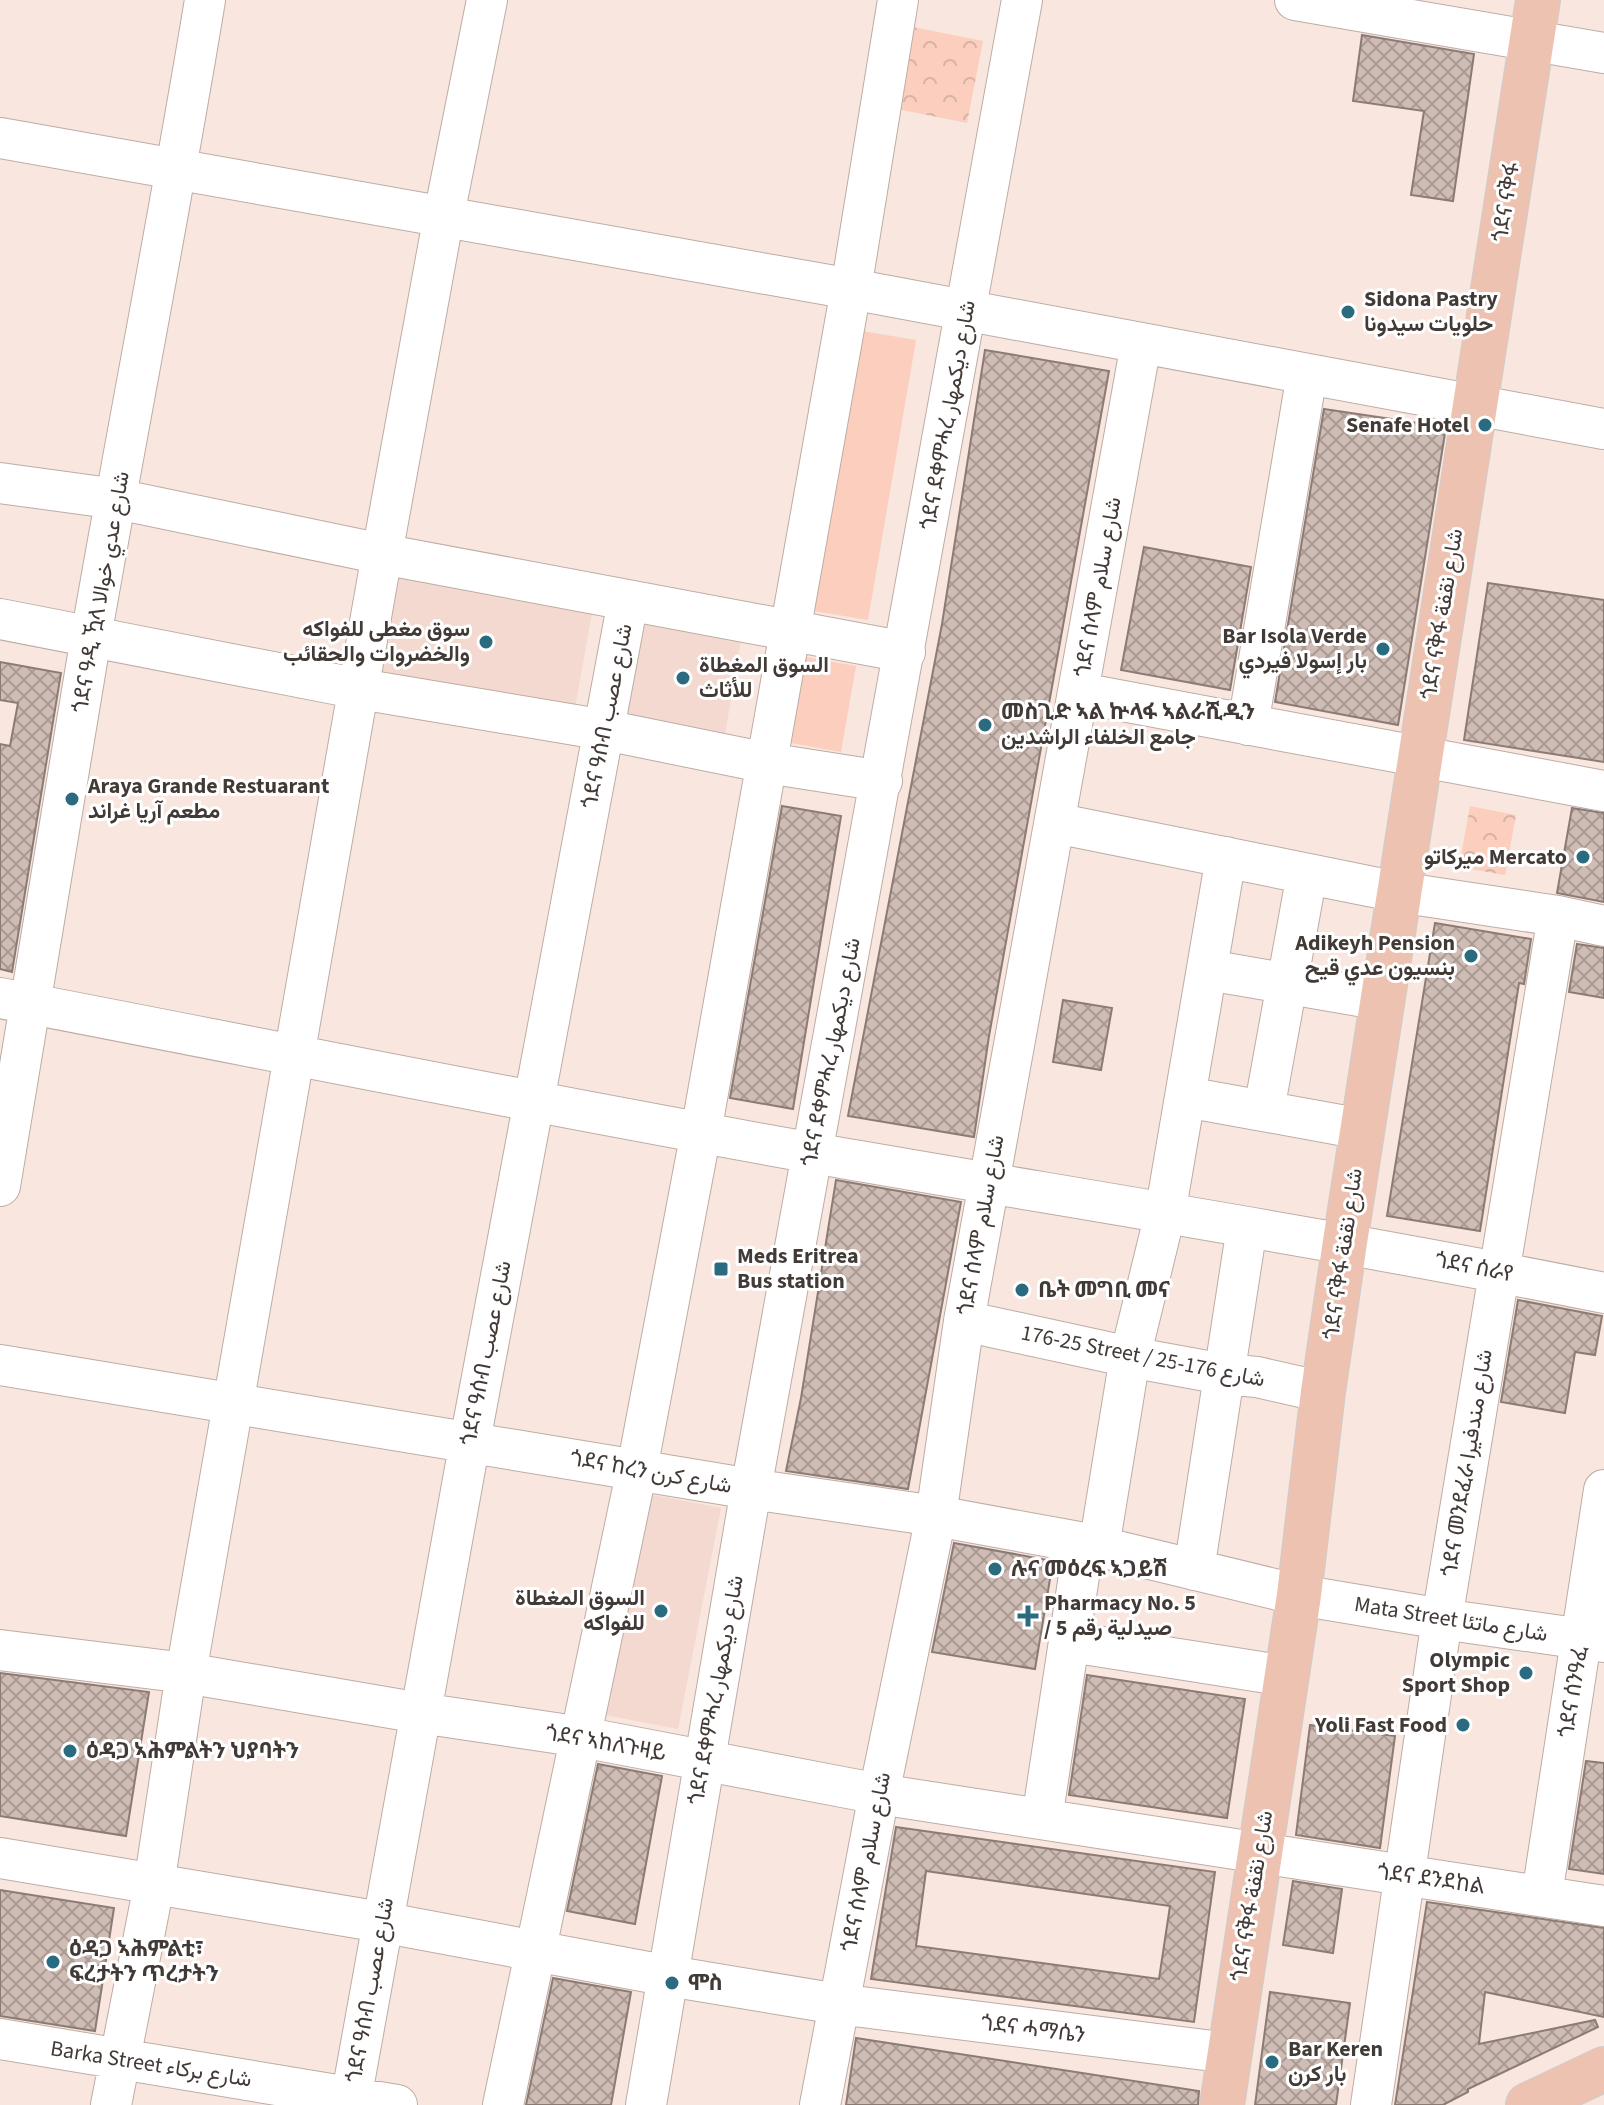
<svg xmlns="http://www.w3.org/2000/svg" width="1604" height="2105" viewBox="0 0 1604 2105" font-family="'Source Sans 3',Vazirmatn,'Noto Sans Ethiopic',sans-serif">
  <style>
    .built { fill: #f3d9cf }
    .park { fill: url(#park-crowns) }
    .garden { fill: #fbcebe }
    .building { fill: url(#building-cross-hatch); stroke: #8c7b74; stroke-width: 2; fill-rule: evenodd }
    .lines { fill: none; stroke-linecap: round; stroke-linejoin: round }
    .minor-casing { stroke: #beaca5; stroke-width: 42 }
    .major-casing { stroke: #cecccb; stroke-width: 46 }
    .minor { stroke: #fff; stroke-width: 40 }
    .major { stroke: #eec2b1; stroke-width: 44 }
    .poi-dot { fill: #2a6b7f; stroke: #fff; stroke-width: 3 }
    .labels { text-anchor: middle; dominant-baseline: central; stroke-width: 6; stroke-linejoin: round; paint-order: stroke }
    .street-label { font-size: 22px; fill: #423a37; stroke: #fff }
    .poi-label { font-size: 22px; font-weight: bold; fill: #423a37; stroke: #fff; text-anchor: start }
  </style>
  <defs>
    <pattern id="park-crowns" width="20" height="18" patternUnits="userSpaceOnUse" patternTransform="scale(2)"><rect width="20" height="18" fill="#fbcebe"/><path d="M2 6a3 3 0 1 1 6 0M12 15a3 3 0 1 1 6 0" fill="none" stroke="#d8b2a4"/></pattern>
    <pattern id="building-cross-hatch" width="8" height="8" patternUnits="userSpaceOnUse" patternTransform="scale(2)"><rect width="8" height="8" fill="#cebcb5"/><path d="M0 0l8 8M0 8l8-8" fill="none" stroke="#a99a94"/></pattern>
  </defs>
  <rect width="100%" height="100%" fill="#f9e6de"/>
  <path class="built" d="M 398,576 L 592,613 L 575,708 L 380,671 Z
    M 640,623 L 741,640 L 725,734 L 624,716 Z
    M 643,1493 L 721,1508 L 678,1729 L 600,1714 Z"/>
  <path class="park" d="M 908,26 L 983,41 L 967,123 L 892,108 Z
    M 1470,806 L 1516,815 L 1505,875 L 1459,867 Z"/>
  <path class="garden" d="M 856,330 L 916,340 L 868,620 L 808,610 Z
    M 806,657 L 856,666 L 841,752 L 791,743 Z"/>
  <path class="building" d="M 1362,35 L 1474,54 L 1453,201 L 1411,195 L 1424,111 L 1353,101 Z
    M 985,350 L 1109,371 L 989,1036 L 974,1137 L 848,1116 L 942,624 Z
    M 1324,409 L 1446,427 L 1398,725 L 1275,702 Z
    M 1144,547 L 1251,567 L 1230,690 L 1121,670 Z
    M 1488,583 L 1604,600 L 1604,762 L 1464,740 Z
    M 0,662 L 61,673 L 12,972 L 0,969 L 0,744 L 10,746 L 18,703 L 0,700 Z
    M 782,806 L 841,816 L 793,1109 L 730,1098 Z
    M 1572,808 L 1604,813 L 1604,902 L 1557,893 Z
    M 1435,923 L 1531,939 L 1524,984 L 1519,983 L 1480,1231 L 1387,1216 Z
    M 1577,944 L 1604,948 L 1604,998 L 1569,992 Z
    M 1063,1000 L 1112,1008 L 1101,1070 L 1053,1062 Z
    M 836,1180 L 961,1202 L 908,1489 L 786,1471 L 801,1398 Z
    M 1518,1300 L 1602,1316 L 1595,1355 L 1575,1352 L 1565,1413 L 1501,1402 Z
    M 954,1543 L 1053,1561 L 1035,1669 L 932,1652 Z
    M 0,1673 L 149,1692 L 126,1836 L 0,1816 Z
    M 1087,1675 L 1245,1699 L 1227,1818 L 1069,1795 Z
    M 1310,1725 L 1395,1736 L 1380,1848 L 1296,1835 Z
    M 1586,1761 L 1604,1763 L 1604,1874 L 1569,1869 Z
    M 598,1764 L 662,1776 L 635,1924 L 567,1911 Z
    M 896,1827 L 1215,1872 L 1194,2022 L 871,1979 ZM 926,1871 L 1170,1906 L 1159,1979 L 916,1946 Z
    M 1293,1881 L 1342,1889 L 1333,1953 L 1283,1945 Z
    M 0,1890 L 114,1908 L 95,2031 L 0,2016 Z
    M 1427,1902 L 1604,1928 L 1604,2017 L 1485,1992 L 1479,2044 L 1595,2020 L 1598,2027 L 1468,2089 L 1468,2092 L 1443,2105 L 1395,2105 Z
    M 553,1978 L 631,1992 L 611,2105 L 526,2105 Z
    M 1270,1992 L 1350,2003 L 1336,2105 L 1255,2105 Z
    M 856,2038 L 1199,2091 L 1198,2105 L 846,2105 Z"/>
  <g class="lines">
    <defs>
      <path id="minor" d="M 1295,0 L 1604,53
        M 0,138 L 851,289 L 1604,429
        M 0,483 L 117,499 L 382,554 L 905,652
        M 0,619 L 360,689 L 605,730 L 767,763 L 882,781
        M 1080,693 L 1604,791
        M 1248,725 L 1307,374
        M 1055,823 L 1398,892 L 1558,916 L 1604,926
        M 1208,970 L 1382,1000
        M 0,998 C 271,1050 541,1105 813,1153 C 1077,1199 1341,1240 1604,1293
        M 1186,1097 L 1362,1129
        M 1264,1110 L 1307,874
        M 0,1186 C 32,1003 59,820 91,637 C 128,424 170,213 205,0
        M 964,1321 L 1130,1357 L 1223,1374 L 1257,1377 L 1323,1392
        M 0,1365 L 751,1489 L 936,1516 L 1084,1543 L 1299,1595 L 1442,1619 L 1604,1642
        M 1099,1547 L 1130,1357 L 1165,1214 L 1226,857
        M 1194,1570 L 1247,1227
        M 1071,1642 L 1286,1676
        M 0,1650 L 186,1673 L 420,1713 L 582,1737 L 879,1794 L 1604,1906
        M 1042,1819 L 1084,1543
        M 0,1858 L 381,1922 L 669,1976 L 838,2004 L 1229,2053
        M 1542,1895 L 1604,1490
        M 0,2039 L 397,2105
        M 111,2105 L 154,1885 L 186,1673 L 382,554 L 444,215 L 487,0
        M 350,2105 L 470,1441 L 628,601
        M 503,2105 L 637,1469 L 701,1132 L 851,289 L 898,0
        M 646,2105 L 751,1489 L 1022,0
        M 820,2105 L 879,1794 L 936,1516 L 964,1321 L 1141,344
        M 1371,2105 L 1442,1619 L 1558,916"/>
      <path id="major" d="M 1222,2105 L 1299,1595 L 1323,1392 L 1345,1242 L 1538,0
        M 1528,2105 L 1604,2069"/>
    </defs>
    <use href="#minor" class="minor-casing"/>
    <use href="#major" class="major-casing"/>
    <use href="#minor" class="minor"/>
    <use href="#major" class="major"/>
  </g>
  <g class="poi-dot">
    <circle cx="1348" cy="312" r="8"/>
    <circle cx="1485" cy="425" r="8"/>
    <circle cx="486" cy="642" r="8"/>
    <circle cx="1383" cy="649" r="8"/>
    <circle cx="683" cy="678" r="8"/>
    <circle cx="985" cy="725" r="8"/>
    <circle cx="72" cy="799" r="8"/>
    <circle cx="1583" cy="857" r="8"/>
    <circle cx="1471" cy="956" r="8"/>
    <rect x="713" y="1261" width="16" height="16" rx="4"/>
    <circle cx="1022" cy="1290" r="8"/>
    <circle cx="995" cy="1569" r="8"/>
    <circle cx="661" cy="1611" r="8"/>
    <path d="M1024 1604h8v8h8v8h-8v8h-8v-8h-8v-8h8z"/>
    <circle cx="1526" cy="1673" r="8"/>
    <circle cx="1463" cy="1725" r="8"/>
    <circle cx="70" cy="1751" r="8"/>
    <circle cx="53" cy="1962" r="8"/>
    <circle cx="672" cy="1983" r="8"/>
    <circle cx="1272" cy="2062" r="8"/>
  </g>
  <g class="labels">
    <g class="street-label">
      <text transform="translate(1506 202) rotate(-81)">ጎደና ናቅፋ</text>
      <text transform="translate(948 415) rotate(-80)">ጎደና ደቀምሓረ شارع ديكمهار</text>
      <text transform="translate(1098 587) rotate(-80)">ጎደና ሰላም شارع سلام</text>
      <text transform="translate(101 592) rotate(-80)">ጎደና ዓዲ ዃላ شارع عدي خوالا</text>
      <text transform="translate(1442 614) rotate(-81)">ጎደና ናቅፋ شارع نقفة</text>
      <text transform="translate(607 716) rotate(-79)">ጎደና ዓሰብ شارع عصب</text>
      <text transform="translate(831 1052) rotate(-79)">ጎደና ደቀምሓረ شارع ديكمهار</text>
      <text transform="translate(981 1225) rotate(-80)">ጎደና ሰላም شارع سلام</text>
      <text transform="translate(1343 1254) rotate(-82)">ጎደና ናቅፋ شارع نقفة</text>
      <text transform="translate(1474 1267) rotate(11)">ጎደና ሰራየ</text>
      <text transform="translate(486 1353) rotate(-79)">ጎደና ዓሰብ شارع عصب</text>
      <text transform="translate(1143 1356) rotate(11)">176-25 Street / شارع 176-25</text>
      <text transform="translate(1467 1463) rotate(-81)">ጎደና መንደፈራ شارع مندفيرا</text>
      <text transform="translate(651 1472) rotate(10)">ጎደና ከረን شارع كرن</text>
      <text transform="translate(1451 1619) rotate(9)">Mata Street شارع ماتئا</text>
      <text transform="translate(716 1690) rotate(-80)">ጎደና ደቀምሓረ شارع ديكمهار</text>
      <text transform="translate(1573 1692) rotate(-81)">ጎደና ሰንዓፈ</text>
      <text transform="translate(606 1743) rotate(10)">ጎደና ኣከለጉዛይ</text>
      <text transform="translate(866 1862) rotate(-79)">ጎደና ሰላም شارع سلام</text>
      <text transform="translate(1431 1879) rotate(8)">ጎደና ደንደከል</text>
      <text transform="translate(1252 1896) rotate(-81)">ጎደና ናቅፋ شارع نقفة</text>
      <text transform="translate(370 1990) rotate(-80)">ጎደና ዓሰብ شارع عصب</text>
      <text transform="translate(1033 2029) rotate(7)">ጎደና ሓማሴን</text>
      <text transform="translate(151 2064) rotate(9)">Barka Street شارع بركاء</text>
    </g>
    <g class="poi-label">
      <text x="1364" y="299">Sidona Pastry<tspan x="1364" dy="25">حلويات سيدونا</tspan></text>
      <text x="1469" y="425" text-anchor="end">Senafe Hotel</text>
      <text x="470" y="629" text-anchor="end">سوق مغطى للفواكه<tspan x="470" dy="25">والخضروات والحقائب</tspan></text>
      <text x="1367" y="636" text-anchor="end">Bar Isola Verde<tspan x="1367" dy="25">بار إسولا فيردي</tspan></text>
      <text x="699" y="665">السوق المغطاة<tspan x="699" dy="25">للأثاث</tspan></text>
      <text x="1001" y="712">መስጊድ ኣል ኵላፋ ኣልራሺዲን<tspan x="1001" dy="25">جامع الخلفاء الراشدين</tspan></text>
      <text x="88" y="786">Araya Grande Restuarant<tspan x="88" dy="25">مطعم آريا غراند</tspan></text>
      <text x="1567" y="857" text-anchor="end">ميركاتو Mercato</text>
      <text x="1455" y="943" text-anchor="end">Adikeyh Pension<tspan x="1455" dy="25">بنسيون عدي قيح</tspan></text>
      <text x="737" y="1256">Meds Eritrea<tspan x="737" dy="25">Bus station</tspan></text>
      <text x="1038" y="1290">ቤት መግቢ መና</text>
      <text x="1011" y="1569">ሉና መዕረፍ ኣጋይሽ</text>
      <text x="645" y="1598" text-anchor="end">السوق المغطاة<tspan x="645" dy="25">للفواكه</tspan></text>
      <text x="1044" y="1603">Pharmacy No. 5<tspan x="1044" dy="25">/ صيدلية رقم 5</tspan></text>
      <text x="1510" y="1660" text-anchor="end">Olympic<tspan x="1510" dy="25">Sport Shop</tspan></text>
      <text x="1447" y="1725" text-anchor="end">Yoli Fast Food</text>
      <text x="86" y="1751">ዕዳጋ ኣሕምልትን ህያባትን</text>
      <text x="69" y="1949">ዕዳጋ ኣሕምልቲ፣<tspan x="69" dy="25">ፍረታትን ጥረታትን</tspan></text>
      <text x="688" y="1983">ሞስ</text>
      <text x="1288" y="2049">Bar Keren<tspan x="1288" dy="25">بار كرن</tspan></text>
    </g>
  </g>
</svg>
